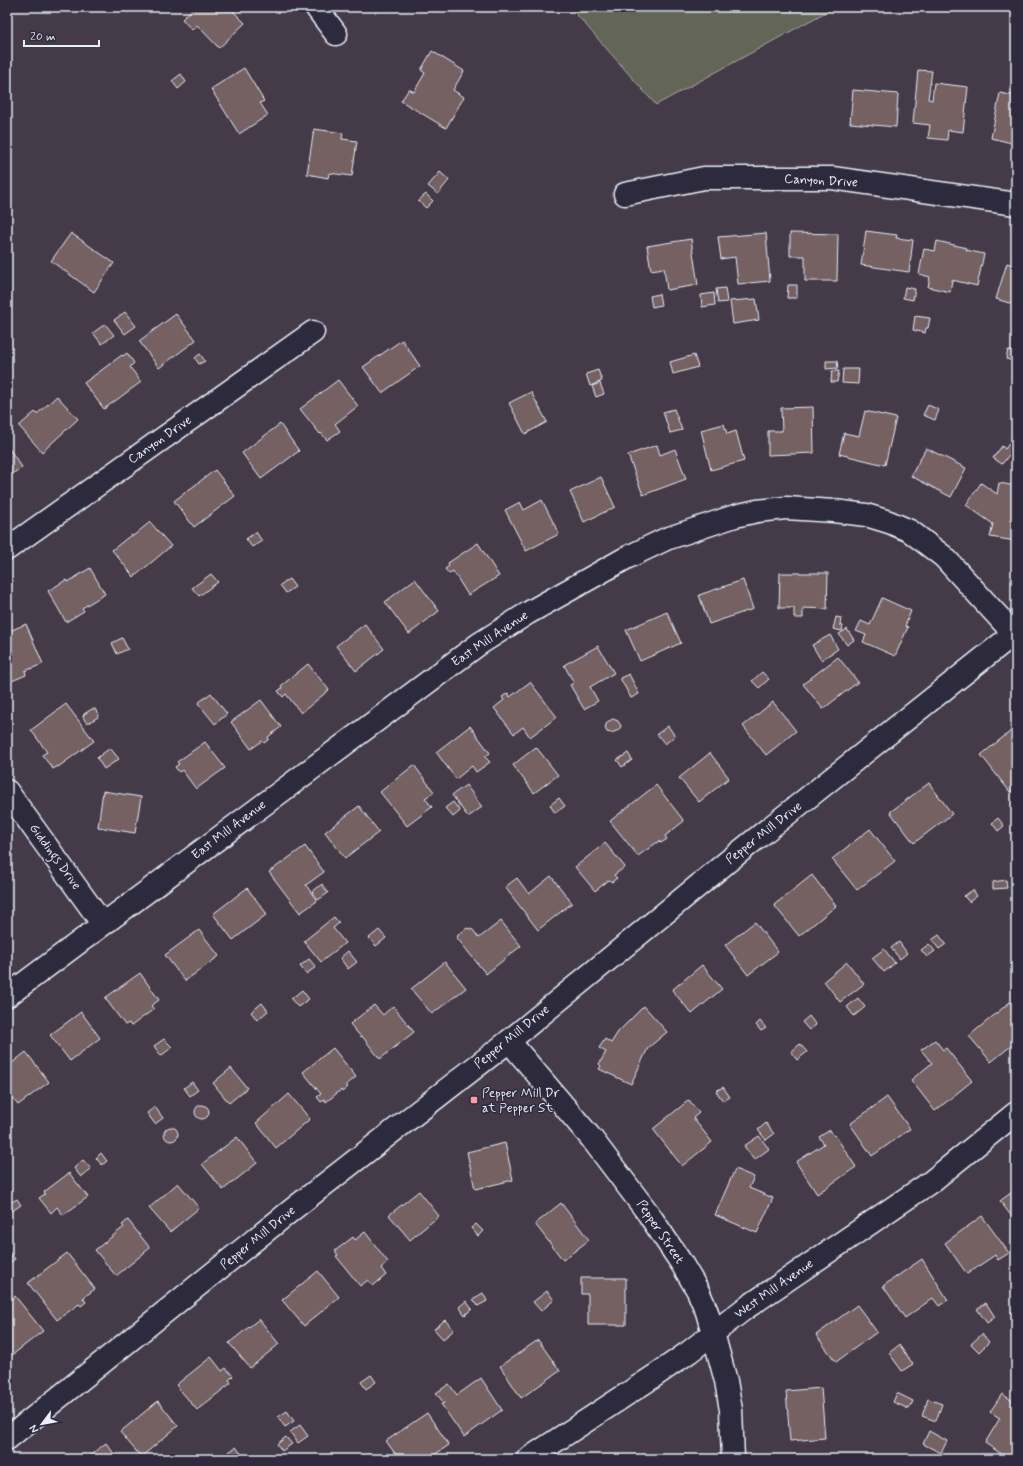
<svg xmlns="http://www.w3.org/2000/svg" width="1023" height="1466" viewBox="0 0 1023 1466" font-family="Mynerve,sans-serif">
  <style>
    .green { fill: #636557; stroke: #a6aba8 }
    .building { fill: #756062; stroke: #e8f1f8 }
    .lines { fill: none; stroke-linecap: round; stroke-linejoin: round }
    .street-casing { stroke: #e8f1f8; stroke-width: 25 }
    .secondary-casing { stroke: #e8f1f8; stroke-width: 25 }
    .street { stroke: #2f2a3d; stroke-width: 22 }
    .secondary { stroke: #2f2a3d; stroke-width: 22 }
    .poi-dot { fill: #ff9aa2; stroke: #2f2a3d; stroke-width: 1.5 }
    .labels { text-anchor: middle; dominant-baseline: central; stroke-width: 3; stroke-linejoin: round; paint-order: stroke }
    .street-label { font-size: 13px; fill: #e8f1f8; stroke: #2f2a3d }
    .poi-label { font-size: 13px; fill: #e8f1f8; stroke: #2f2a3d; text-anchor: start }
  </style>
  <rect width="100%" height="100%" fill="#443a48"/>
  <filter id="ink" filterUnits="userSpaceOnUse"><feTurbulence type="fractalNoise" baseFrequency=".025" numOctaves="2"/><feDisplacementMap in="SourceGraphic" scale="8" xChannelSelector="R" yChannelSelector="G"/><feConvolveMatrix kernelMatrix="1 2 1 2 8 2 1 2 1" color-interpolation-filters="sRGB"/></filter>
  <g filter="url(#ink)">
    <path class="green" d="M 570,7 L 835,7 L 656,105 Z"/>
    <path class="building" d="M 195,7 L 236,7 L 232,10 L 245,23 L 219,48 L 197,25 L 192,30 L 182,19 Z
      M 432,51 L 464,71 L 453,90 L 464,97 L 446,128 L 401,101 L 409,89 L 414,92 L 425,73 L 421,70 Z
      M 244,68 L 264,101 L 260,103 L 268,115 L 239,134 L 211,89 Z
      M 918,70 L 932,71 L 928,99 L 932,100 L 934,83 L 968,87 L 963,132 L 948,130 L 947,140 L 928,138 L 930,125 L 913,123 Z
      M 181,74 L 186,82 L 178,89 L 172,81 Z
      M 853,90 L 898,94 L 896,127 L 850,123 Z
      M 1000,93 L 1016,96 L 1016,144 L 991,138 Z
      M 314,129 L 343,133 L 342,139 L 357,141 L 352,176 L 329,173 L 328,178 L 307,174 Z
      M 440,172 L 449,180 L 438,194 L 428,186 Z
      M 426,194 L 433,201 L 426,208 L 418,201 Z
      M 866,231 L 897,235 L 896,238 L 913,240 L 909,272 L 861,265 Z
      M 71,233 L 114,263 L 94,292 L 51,261 Z
      M 766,233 L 770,281 L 738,284 L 735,257 L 721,259 L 718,237 Z
      M 790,233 L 838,234 L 837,281 L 805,281 L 805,256 L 790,256 Z
      M 691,239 L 698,285 L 667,290 L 664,268 L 651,270 L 647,246 Z
      M 937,241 L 967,248 L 966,250 L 984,254 L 977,286 L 952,280 L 950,292 L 928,287 L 930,277 L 919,274 L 924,249 L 935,251 Z
      M 1007,263 L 1016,266 L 1016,305 L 996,299 Z
      M 788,285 L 797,285 L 797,298 L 787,298 Z
      M 905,287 L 915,289 L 913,300 L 903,298 Z
      M 725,288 L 727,302 L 718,303 L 716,289 Z
      M 714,293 L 715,305 L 702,307 L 701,295 Z
      M 659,294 L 661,305 L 652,307 L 650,296 Z
      M 756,299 L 759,320 L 733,324 L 730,301 Z
      M 125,312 L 136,326 L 125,334 L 114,320 Z
      M 176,314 L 196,340 L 159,368 L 139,341 Z
      M 915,316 L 930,318 L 928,328 L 926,328 L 925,333 L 913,330 Z
      M 105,324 L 114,335 L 102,344 L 93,333 Z
      M 402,340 L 420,366 L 382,393 L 363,367 Z
      M 1008,350 L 1016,352 L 1014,361 L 1006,359 Z
      M 127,353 L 134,363 L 130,367 L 141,382 L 104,409 L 84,383 L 122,355 L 123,356 Z
      M 200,354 L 205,361 L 199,364 L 195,358 Z
      M 694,355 L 698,367 L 673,374 L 670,362 Z
      M 826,361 L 837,361 L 838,368 L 826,369 Z
      M 843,369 L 859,369 L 858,384 L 842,383 Z
      M 598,370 L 602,381 L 590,386 L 586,374 Z
      M 832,371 L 839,371 L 837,382 L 831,382 Z
      M 338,380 L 358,406 L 335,424 L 340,431 L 327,440 L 321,433 L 320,434 L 300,409 Z
      M 600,383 L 604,394 L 596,397 L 592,386 Z
      M 531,392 L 547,422 L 525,434 L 509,403 Z
      M 57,396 L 78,419 L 42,452 L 19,426 L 35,412 L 37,414 Z
      M 928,405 L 939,410 L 935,420 L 923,415 Z
      M 813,407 L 814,453 L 768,455 L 768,431 L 782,431 L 781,408 Z
      M 674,409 L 682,430 L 670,433 L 663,412 Z
      M 865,411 L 896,418 L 885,465 L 839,454 L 844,433 L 859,436 Z
      M 280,424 L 299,451 L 261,479 L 242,453 Z
      M 724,424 L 727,434 L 736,431 L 744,461 L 711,470 L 701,430 Z
      M 1011,441 L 1016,446 L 1002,464 L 993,458 L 1002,446 L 1005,449 Z
      M 657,445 L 660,455 L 675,449 L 686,479 L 643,495 L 628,455 Z
      M 7,446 L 22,467 L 7,478 Z
      M 926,448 L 966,468 L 951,497 L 911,476 Z
      M 215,470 L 235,496 L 194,527 L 174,501 Z
      M 601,477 L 615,507 L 584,522 L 570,492 Z
      M 981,483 L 997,494 L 999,483 L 1016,486 L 1016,541 L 990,537 L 993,524 L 966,505 Z
      M 542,500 L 559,534 L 526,551 L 505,510 L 520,502 L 524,510 Z
      M 150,522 L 171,546 L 134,577 L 112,550 L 131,535 L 133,536 Z
      M 256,532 L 262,541 L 252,547 L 246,539 Z
      M 478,543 L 499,576 L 468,595 L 453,571 L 449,574 L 445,569 L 449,566 L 448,563 Z
      M 90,568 L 105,594 L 82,608 L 84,611 L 66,622 L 48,591 L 66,580 L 68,582 Z
      M 780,573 L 828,573 L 827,609 L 803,608 L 803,618 L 794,618 L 794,608 L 779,608 Z
      M 211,574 L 218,582 L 199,596 L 192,588 Z
      M 289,579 L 295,587 L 286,593 L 280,585 Z
      M 415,579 L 439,611 L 409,634 L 385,602 Z
      M 743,580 L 753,609 L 709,624 L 699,595 Z
      M 882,598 L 911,611 L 905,626 L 908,627 L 895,656 L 863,642 L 866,635 L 856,631 L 861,621 L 870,625 Z
      M 667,612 L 681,643 L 640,661 L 626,630 Z
      M 836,617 L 841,618 L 840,625 L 843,626 L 842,631 L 833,629 Z
      M 26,624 L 43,664 L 25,671 L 26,675 L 7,683 L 7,632 Z
      M 365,624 L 384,649 L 356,671 L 336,646 Z
      M 847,629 L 854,640 L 847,645 L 839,634 Z
      M 830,635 L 838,649 L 821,660 L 812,645 Z
      M 122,638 L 128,649 L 117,654 L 112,643 Z
      M 598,646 L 614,673 L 590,687 L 598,701 L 584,709 L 570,685 L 574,683 L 564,665 Z
      M 838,657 L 858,682 L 823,709 L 803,684 Z
      M 308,664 L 329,690 L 301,713 L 286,694 L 283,697 L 278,691 L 282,688 L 281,686 Z
      M 762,672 L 769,679 L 759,688 L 752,681 Z
      M 629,674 L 639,694 L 631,698 L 620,678 Z
      M 530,682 L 557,717 L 530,737 L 523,727 L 514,734 L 494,708 L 504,700 L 502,697 L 508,693 L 510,697 Z
      M 211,693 L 227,714 L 215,724 L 198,703 Z
      M 261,700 L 281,727 L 268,737 L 269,739 L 264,743 L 262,741 L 251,749 L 231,722 Z
      M 773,702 L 796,731 L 766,755 L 743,726 Z
      M 66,704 L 94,741 L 58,767 L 58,766 L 53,769 L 42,755 L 47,752 L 31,730 Z
      M 92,709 L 95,709 L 98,714 L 98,717 L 90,722 L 86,722 L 83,717 L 84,714 Z
      M 613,719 L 618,721 L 621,726 L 619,730 L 611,733 L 607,732 L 605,728 L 607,722 Z
      M 470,726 L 490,753 L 485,757 L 490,762 L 476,772 L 472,766 L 456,779 L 436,752 Z
      M 668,726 L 675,736 L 665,744 L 657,734 Z
      M 1012,730 L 1016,735 L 1016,788 L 1010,792 L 981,755 Z
      M 205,742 L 225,768 L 196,789 L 182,770 L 179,772 L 175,767 L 179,764 L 177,762 Z
      M 536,747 L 558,775 L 534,793 L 513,765 Z
      M 110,748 L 119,759 L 104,769 L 97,758 Z
      M 628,753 L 632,760 L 622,767 L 617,760 Z
      M 710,753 L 729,778 L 699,802 L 679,778 Z
      M 414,765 L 434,792 L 425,798 L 432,807 L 407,826 L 380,792 Z
      M 929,783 L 952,814 L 914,843 L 890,812 Z
      M 466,785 L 482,807 L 468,817 L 452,795 Z
      M 656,785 L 684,821 L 665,836 L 667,839 L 661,843 L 659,841 L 638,856 L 610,821 Z
      M 103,791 L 141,797 L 135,833 L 98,827 Z
      M 559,798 L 565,806 L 555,813 L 550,805 Z
      M 453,802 L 460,811 L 453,817 L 445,808 Z
      M 359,806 L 379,832 L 345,858 L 325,832 Z
      M 998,818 L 1004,826 L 998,831 L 992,823 Z
      M 870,829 L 895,861 L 857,890 L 832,859 Z
      M 605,843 L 625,867 L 614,875 L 617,878 L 612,882 L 609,880 L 595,891 L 575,867 Z
      M 305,846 L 324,872 L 306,885 L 317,901 L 300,913 L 269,872 Z
      M 812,875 L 836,906 L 799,936 L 774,905 Z
      M 551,876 L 572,903 L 538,930 L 505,887 L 517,878 L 529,894 Z
      M 1006,880 L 1007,888 L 993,889 L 993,882 Z
      M 322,884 L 328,893 L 318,900 L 312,892 Z
      M 247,888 L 267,914 L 233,940 L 213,914 Z
      M 973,890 L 977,896 L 969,902 L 964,896 Z
      M 334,917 L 339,923 L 333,928 L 345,943 L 321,962 L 304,941 Z
      M 501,921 L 521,946 L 486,974 L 457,938 L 458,935 L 467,928 L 473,930 L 479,938 Z
      M 755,922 L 778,952 L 748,975 L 725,945 Z
      M 199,930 L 219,956 L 185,981 L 165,955 Z
      M 379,930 L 386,938 L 376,946 L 369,938 Z
      M 939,935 L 946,944 L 939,949 L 932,940 Z
      M 899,942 L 907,953 L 900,959 L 891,948 Z
      M 929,944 L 935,951 L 927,957 L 921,950 Z
      M 884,949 L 895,963 L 884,972 L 872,958 Z
      M 348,951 L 357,962 L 348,969 L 340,958 Z
      M 309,959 L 316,967 L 306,974 L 300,966 Z
      M 445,962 L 466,988 L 432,1014 L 411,989 Z
      M 847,962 L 864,984 L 840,1002 L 824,981 Z
      M 702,965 L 722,989 L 692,1014 L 672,990 Z
      M 140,973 L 159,1000 L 151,1006 L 154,1009 L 131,1026 L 129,1023 L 125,1025 L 105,998 Z
      M 302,990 L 309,999 L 298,1007 L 291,999 Z
      M 858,998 L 865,1007 L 854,1016 L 847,1007 Z
      M 1010,1002 L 1016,1009 L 1016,1042 L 991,1062 L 969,1036 Z
      M 262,1003 L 268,1011 L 257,1020 L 251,1012 Z
      M 374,1005 L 383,1015 L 393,1006 L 414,1032 L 380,1059 L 362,1036 L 361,1037 L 350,1024 Z
      M 644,1006 L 667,1032 L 648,1048 L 631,1084 L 599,1069 L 601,1066 L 599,1064 L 606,1052 L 599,1048 L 605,1039 L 611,1043 L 618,1032 Z
      M 81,1012 L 100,1038 L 70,1061 L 50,1035 Z
      M 809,1016 L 816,1025 L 809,1030 L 802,1022 Z
      M 760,1021 L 766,1028 L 761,1031 L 756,1025 Z
      M 164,1039 L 172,1047 L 161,1056 L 154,1046 Z
      M 935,1040 L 943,1050 L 946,1048 L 972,1081 L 935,1111 L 911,1080 L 932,1063 L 921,1050 Z
      M 800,1044 L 807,1052 L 797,1060 L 791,1052 Z
      M 333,1048 L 356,1077 L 346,1085 L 348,1087 L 342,1092 L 341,1090 L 326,1102 L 325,1099 L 321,1102 L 317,1097 L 321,1094 L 303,1072 Z
      M 26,1052 L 49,1082 L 18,1105 L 7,1091 L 7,1067 Z
      M 231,1068 L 247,1088 L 229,1103 L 213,1083 Z
      M 192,1082 L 198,1090 L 190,1096 L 184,1088 Z
      M 723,1087 L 730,1097 L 723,1101 L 716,1091 Z
      M 289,1094 L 310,1119 L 276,1148 L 256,1123 Z
      M 887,1097 L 910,1129 L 872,1156 L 850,1124 Z
      M 689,1100 L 699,1113 L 693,1118 L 712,1142 L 682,1166 L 653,1129 Z
      M195 1112a7 7 0 1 1 14 0a7 7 0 1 1-14 0Z
      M 155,1107 L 163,1118 L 155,1124 L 147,1113 Z
      M 766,1123 L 774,1134 L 766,1140 L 758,1130 Z
      M164 1134a7 7 0 1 1 14 0a7 7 0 1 1-14 0Z
      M 830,1130 L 834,1136 L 835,1135 L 856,1167 L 817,1194 L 796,1162 L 824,1144 L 819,1137 Z
      M 759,1136 L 769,1149 L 754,1160 L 744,1146 Z
      M 237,1137 L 257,1163 L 223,1190 L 202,1164 Z
      M 505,1143 L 513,1180 L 475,1189 L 467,1152 Z
      M 101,1153 L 107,1161 L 102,1165 L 96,1158 Z
      M 83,1160 L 91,1169 L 81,1177 L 74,1168 Z
      M 735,1169 L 754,1177 L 749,1188 L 773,1198 L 757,1233 L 715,1215 Z
      M 69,1173 L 88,1197 L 63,1215 L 57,1207 L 51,1213 L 39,1198 L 45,1194 L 44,1192 Z
      M 178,1183 L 199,1208 L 170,1232 L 149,1208 Z
      M 1016,1189 L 1016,1222 L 1000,1201 Z
      M 419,1191 L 439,1216 L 410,1240 L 389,1215 Z
      M 17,1199 L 21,1205 L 12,1211 L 7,1205 Z
      M 561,1203 L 589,1240 L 563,1260 L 535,1224 Z
      M 982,1216 L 1009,1253 L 998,1260 L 995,1255 L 967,1274 L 945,1243 Z
      M 128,1220 L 150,1248 L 116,1276 L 95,1250 L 124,1227 L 122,1225 Z
      M 476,1224 L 483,1231 L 478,1236 L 471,1228 Z
      M 365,1232 L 388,1262 L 381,1268 L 386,1275 L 373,1286 L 368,1280 L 360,1286 L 336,1256 L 338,1255 L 335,1251 L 353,1237 L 355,1240 Z
      M 7,1249 L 15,1259 L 7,1265 Z
      M 67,1253 L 95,1289 L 83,1298 L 86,1302 L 81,1306 L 79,1304 L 57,1320 L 28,1283 Z
      M 922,1259 L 948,1300 L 939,1306 L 933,1298 L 905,1318 L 883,1286 Z
      M 318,1271 L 339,1297 L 304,1326 L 282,1300 Z
      M 581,1278 L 626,1278 L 626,1325 L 588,1325 L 588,1294 L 581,1294 Z
      M 547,1291 L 554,1300 L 541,1311 L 533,1302 Z
      M 483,1293 L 487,1301 L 478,1306 L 473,1299 Z
      M 15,1296 L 43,1331 L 7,1359 L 7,1302 Z
      M 466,1301 L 472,1309 L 465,1315 L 459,1307 Z
      M 986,1303 L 995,1317 L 987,1323 L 977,1309 Z
      M 857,1305 L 877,1332 L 836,1362 L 816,1335 Z
      M 1016,1308 L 1016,1318 L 1011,1312 Z
      M 259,1319 L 279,1344 L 250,1368 L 229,1343 Z
      M 445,1320 L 454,1330 L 443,1339 L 434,1329 Z
      M 982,1334 L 989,1342 L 979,1352 L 971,1344 Z
      M 538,1340 L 560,1371 L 521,1398 L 500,1366 Z
      M 899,1345 L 913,1364 L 902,1371 L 889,1353 Z
      M 211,1357 L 222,1371 L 226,1368 L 233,1376 L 229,1380 L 231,1383 L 197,1410 L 176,1385 Z
      M 371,1375 L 376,1382 L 366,1389 L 361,1382 Z
      M 481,1378 L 502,1410 L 464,1437 L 441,1404 L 444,1403 L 436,1393 L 449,1384 L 457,1395 Z
      M 821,1388 L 825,1438 L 790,1441 L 786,1391 Z
      M 897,1393 L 913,1401 L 909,1409 L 893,1402 Z
      M 1002,1394 L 1016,1403 L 1016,1452 L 1011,1459 L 1009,1459 L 985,1443 L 1000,1418 L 990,1412 Z
      M 928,1399 L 942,1404 L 936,1421 L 922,1416 Z
      M 158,1401 L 178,1426 L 141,1457 L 120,1432 Z
      M 287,1411 L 294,1421 L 285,1427 L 278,1417 Z
      M 427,1413 L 449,1445 L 428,1459 L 399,1459 L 386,1441 Z
      M 300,1425 L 308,1436 L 298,1443 L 290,1432 Z
      M 929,1431 L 947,1441 L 941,1453 L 923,1444 Z
      M 286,1437 L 292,1444 L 282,1451 L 277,1444 Z
      M 106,1443 L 118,1459 L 86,1459 Z
      M 236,1447 L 245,1459 L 225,1459 L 223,1456 Z
      M 369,1454 L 372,1459 L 360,1459 Z"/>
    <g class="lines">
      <defs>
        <path id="street" d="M 316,7 L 336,34
          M 625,194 L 704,178 L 832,178 L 1016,204
          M 7,549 L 313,332
          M 7,791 L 102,923
          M 7,996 L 479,644 L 528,613 L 626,558 L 666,539 L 735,516 L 757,511 L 786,508 L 834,511 L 866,515 L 889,522 L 910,531 L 944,557 L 1016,636
          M 509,1041 L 592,1139 L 648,1213 L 682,1264 L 698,1291 L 707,1312 L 713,1333 L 726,1381 L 731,1410 L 733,1459
          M 528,1459 L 653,1377 L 689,1352 L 743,1310 L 932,1181 L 1016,1113"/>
        <path id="secondary" d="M 7,1439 L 293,1209 L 509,1041 L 732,858 L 1016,632"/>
      </defs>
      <use href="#street" class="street-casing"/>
      <use href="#secondary" class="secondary-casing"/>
      <use href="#street" class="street"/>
      <use href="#secondary" class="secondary"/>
    </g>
  </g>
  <rect class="poi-dot" x="470" y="1096" width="8" height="8" rx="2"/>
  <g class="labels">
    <g class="street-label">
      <text transform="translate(821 181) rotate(3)">Canyon Drive</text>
      <text transform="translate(160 440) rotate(-35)">Canyon Drive</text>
      <text transform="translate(490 639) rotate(-34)">East Mill Avenue</text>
      <text transform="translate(229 830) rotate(-37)">East Mill Avenue</text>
      <text transform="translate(764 833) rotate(-38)">Pepper Mill Drive</text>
      <text transform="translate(55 857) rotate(54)">Giddings Drive</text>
      <text transform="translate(512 1037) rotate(-39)">Pepper Mill Drive</text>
      <text transform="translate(660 1232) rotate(56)">Pepper Street</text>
      <text transform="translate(258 1238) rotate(-39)">Pepper Mill Drive</text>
      <text transform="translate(774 1289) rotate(-35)">West Mill Avenue</text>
    </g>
    <g class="poi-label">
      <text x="482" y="1093">Pepper Mill Dr<tspan x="482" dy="15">at Pepper St</tspan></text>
    </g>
  </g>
  <rect width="1023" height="1466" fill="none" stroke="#2f2a3d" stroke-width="24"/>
  <rect x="12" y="12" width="999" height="1442" fill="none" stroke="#e8f1f8" stroke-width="1.5" filter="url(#ink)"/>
  <g transform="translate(42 1424) rotate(238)" stroke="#2f2a3d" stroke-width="3" paint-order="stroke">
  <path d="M0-3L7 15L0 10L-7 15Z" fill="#e8f1f8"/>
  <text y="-6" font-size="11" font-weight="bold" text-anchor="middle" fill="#e8f1f8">N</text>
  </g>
  <path d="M24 40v6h75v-6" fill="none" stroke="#e8f1f8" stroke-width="2"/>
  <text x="30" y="40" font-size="12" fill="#e8f1f8" stroke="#2f2a3d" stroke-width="3" paint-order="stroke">20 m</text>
</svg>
